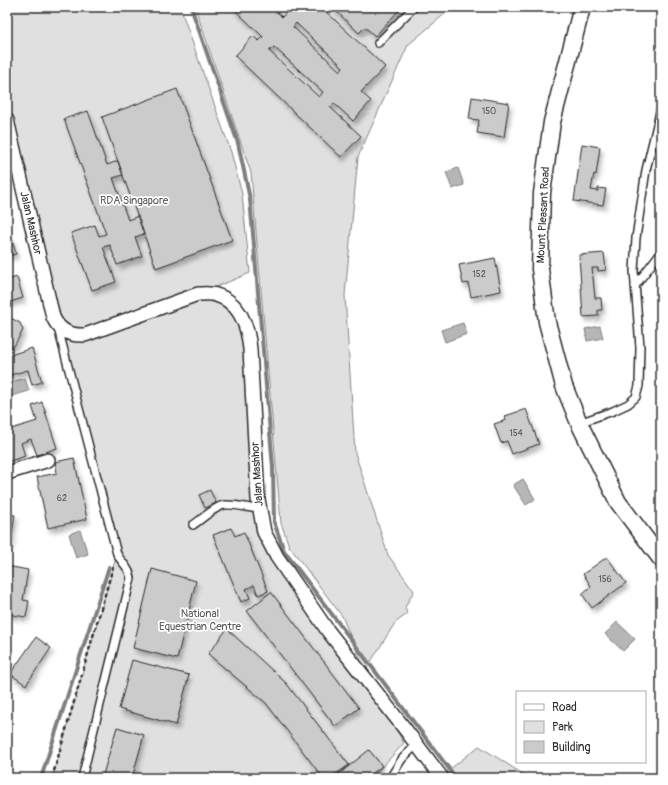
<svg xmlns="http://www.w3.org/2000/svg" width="668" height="785" viewBox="0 0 668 785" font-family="Pangolin,sans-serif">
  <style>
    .green { fill: #e0e0e0; stroke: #868686 }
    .water { fill: #b6b6b6; stroke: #7e7e7e }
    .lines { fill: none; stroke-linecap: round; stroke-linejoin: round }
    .stream { stroke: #7e7e7e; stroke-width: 4 }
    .building { fill: #cbcbcb; stroke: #2b2b2b; fill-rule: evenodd; filter: url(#shadow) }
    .service-casing { stroke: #2b2b2b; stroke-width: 10 }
    .minor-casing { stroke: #2b2b2b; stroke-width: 16 }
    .tertiary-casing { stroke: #2b2b2b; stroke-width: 19 }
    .path { stroke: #2b2b2b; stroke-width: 2.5; stroke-dasharray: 4 3; stroke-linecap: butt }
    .service { stroke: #fff; stroke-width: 7 }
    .minor { stroke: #fff; stroke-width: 13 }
    .tertiary { stroke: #fff; stroke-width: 16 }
    .labels { text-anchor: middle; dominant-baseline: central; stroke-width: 3.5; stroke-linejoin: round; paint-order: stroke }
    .number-label { font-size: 9px; fill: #535353 }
    .park-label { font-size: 11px; fill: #585858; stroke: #fff }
    .street-label { font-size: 11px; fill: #2b2b2b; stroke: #fff }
  </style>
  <defs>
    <filter id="shadow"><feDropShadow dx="2.5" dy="4.5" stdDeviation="2" flood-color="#0004"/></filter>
  </defs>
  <rect width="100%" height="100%" fill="#fff"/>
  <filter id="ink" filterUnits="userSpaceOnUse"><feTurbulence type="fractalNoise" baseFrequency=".025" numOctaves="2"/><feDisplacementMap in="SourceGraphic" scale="8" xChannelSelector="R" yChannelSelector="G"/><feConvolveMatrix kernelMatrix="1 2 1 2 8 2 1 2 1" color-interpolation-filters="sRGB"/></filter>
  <g filter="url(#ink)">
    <path class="green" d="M 7,7 L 180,7 L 231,152 L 242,194 L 250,273 L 199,294 L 216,296 L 244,323 L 266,533 L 368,683 L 404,743 L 372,778 L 52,778 L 117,554 L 7,120 Z
      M 195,7 L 453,7 L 408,45 L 358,157 L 345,295 L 355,453 L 388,555 L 414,591 L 405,607 L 407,614 L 395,623 L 365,671 L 342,616 L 289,546 L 281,523 L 251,173 Z
      M 479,746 L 529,778 L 439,778 Z"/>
    <path class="water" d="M 458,168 L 464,185 L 452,189 L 446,172 Z
      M 463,323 L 467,334 L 445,342 L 441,330 Z
      M 600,326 L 603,338 L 587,341 L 585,329 Z
      M 25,378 L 29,391 L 8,397 L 7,383 Z
      M 523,479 L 535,499 L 526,505 L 513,485 Z
      M 80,530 L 88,554 L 76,558 L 69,534 Z
      M 617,622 L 635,639 L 623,651 L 605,634 Z"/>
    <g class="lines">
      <path class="stream" d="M 191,7 L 238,143 L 250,199 L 273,467 L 274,522 L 284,551 L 456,778
        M 41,778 L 109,567"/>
    </g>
    <path class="building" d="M 232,7 L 272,7 L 282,17 L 286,13 L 280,7 L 321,7 L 385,67 L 361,92 L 371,101 L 353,121 L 334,103 L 330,107 L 361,136 L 341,157 L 235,56 L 253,36 L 259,41 L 263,37 ZM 296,23 L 343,67 L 340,71 L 293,27 ZM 274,47 L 323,92 L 319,97 L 269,51 Z
      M 332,7 L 402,7 L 375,36 L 365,27 L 359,33 Z
      M 177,89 L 232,240 L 156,268 L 102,117 Z
      M 472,97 L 509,103 L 504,137 L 477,133 L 479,120 L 469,119 Z
      M 88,111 L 107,165 L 118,161 L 123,175 L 113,178 L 128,220 L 138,216 L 144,234 L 135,237 L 142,256 L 117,265 L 110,245 L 103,247 L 116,282 L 92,290 L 71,233 L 95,225 L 99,236 L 106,234 L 64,119 Z
      M 582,144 L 600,147 L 596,175 L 594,174 L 591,190 L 598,191 L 598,188 L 606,189 L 603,205 L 574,201 Z
      M 11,236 L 16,254 L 7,256 L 7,237 Z
      M 604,253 L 606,270 L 598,271 L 598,268 L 592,268 L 595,298 L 601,298 L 602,310 L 598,310 L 598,316 L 583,317 L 579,255 Z
      M 495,258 L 501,291 L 471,297 L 468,283 L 463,284 L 459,265 Z
      M 17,277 L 23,298 L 7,303 L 7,280 Z
      M 7,316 L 20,323 L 23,330 L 14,346 L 7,348 Z
      M 32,348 L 42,382 L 32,385 L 28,370 L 7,376 L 7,356 Z
      M 42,402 L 57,448 L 37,455 L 31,439 L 21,443 L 25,456 L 7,462 L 7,427 L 8,430 L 37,421 L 32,406 Z
      M 526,409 L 539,444 L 512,454 L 507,441 L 501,443 L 494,424 L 506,420 L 505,416 Z
      M 74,458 L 87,519 L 48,528 L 37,477 L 57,473 L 55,462 Z
      M 210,490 L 216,503 L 205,508 L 199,495 Z
      M 7,514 L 15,515 L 10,546 L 7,545 Z
      M 231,528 L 235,536 L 244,532 L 268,591 L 258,595 L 254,585 L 246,589 L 250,598 L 241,602 L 213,535 Z
      M 607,557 L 626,583 L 592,608 L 582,594 L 591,586 L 583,574 Z
      M 7,566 L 28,570 L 23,600 L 29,601 L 26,617 L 7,614 Z
      M 152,569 L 196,581 L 177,659 L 133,648 Z
      M 271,592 L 359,708 L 335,726 L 247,611 Z
      M 227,629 L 286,683 L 349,765 L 330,778 L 323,778 L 266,703 L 208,654 Z
      M 36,637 L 51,648 L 26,685 L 10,674 Z
      M 132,660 L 189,675 L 176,725 L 119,709 Z
      M 117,727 L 144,735 L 132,778 L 102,778 Z
      M 369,750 L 382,766 L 366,778 L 334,778 Z"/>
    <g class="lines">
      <defs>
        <path id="service" d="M 378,43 L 414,7
          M 635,286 L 661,252
          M 58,328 L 117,554 C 122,564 129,566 131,578 L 82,778
          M 579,423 L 613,411 L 628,404 L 636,397 L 639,386 L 640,347 L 634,271 L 636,238 L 646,170 L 661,108
          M 193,525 C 201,520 215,506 225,505 C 236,504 248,508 259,509
          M 390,778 L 402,759 L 416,745"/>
        <path id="minor" d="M 7,120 L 53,317 C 59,331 70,336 85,335 L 198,294 C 203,294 211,293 216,295 C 240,302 248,327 250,349 L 258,499 L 264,532 L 277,557 L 328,631 L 405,729 L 442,778
          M 7,473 L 48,460"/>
        <path id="tertiary" d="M 582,7 L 552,122 L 542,193 L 540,269 L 547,322 L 564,386 L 579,423 L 618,502 L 661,559"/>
      </defs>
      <use href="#service" class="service-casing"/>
      <use href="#minor" class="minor-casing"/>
      <use href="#tertiary" class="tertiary-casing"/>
      <path class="path" d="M 52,778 L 113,567"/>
      <use href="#service" class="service"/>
      <use href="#minor" class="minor"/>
      <use href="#tertiary" class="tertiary"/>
    </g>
  </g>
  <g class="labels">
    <g class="number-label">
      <text x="489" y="111">150</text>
      <text x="479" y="274">152</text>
      <text x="516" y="433">154</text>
      <text x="62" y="498">62</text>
      <text x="605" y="579">156</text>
    </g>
    <g class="park-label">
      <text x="134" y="200">RDA Singapore</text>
      <text x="200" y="613">National<tspan x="200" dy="13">Equestrian Centre</tspan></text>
    </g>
    <g class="street-label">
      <text transform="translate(543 215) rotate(-87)">Mount Pleasant Road</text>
      <text transform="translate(31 223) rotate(77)">Jalan Mashhor</text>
      <text transform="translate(257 474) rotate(-94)">Jalan Mashhor</text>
    </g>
  </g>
  <rect width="668" height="785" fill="none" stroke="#fff" stroke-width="24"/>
  <rect x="12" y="12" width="644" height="761" fill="none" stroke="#2b2b2b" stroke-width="1.5" filter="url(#ink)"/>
  <rect x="516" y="691" width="130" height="72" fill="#ffffff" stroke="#aaaaaa"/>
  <rect x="524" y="704" width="20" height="6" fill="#ffffff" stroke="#aaaaaa"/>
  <text x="552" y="711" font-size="12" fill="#2b2b2b">Road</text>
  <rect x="524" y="721" width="20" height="12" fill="#e0e0e0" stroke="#aaaaaa"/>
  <text x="552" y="731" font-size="12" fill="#2b2b2b">Park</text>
  <rect x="524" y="741" width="20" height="12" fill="#cbcbcb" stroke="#aaaaaa"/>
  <text x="552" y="751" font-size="12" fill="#2b2b2b">Building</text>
</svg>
